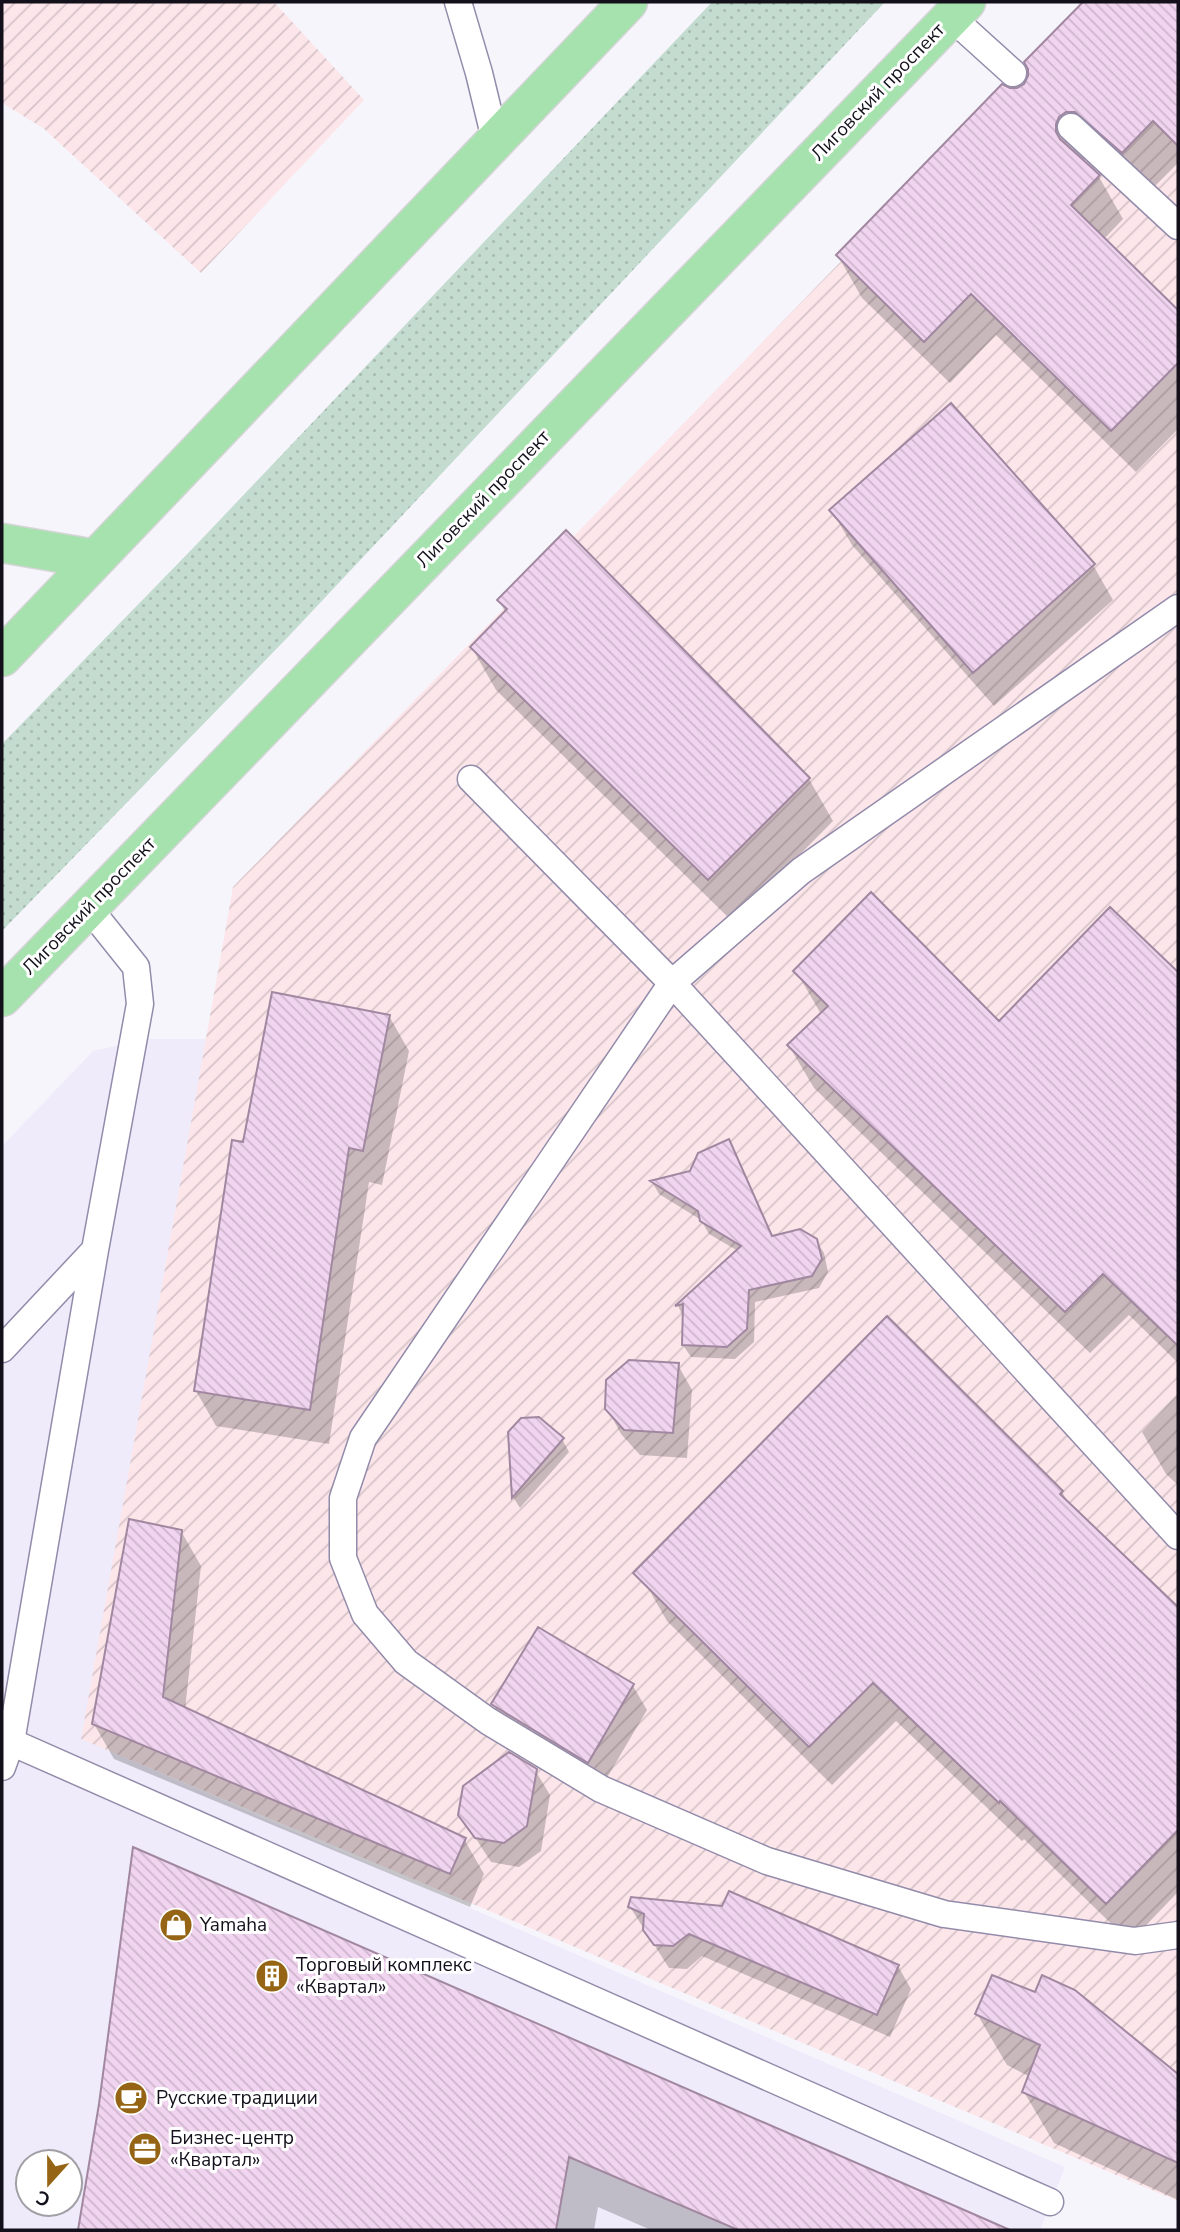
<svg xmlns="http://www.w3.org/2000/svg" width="1180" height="2232" viewBox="0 0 1180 2232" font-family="'Nunito Sans',sans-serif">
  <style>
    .built { fill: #efebfb; fill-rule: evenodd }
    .industrial { fill: url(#industrial-furrows) }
    .grass { fill: url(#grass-dots) }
    .shadow { fill: #0003 }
    .building { fill: url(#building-back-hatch); stroke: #a188a0; stroke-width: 2 }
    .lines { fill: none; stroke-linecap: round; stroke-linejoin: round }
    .lane-casing { stroke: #938baa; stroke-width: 29 }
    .primary-casing { stroke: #d5d4d6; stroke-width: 41 }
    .lane { stroke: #fff; stroke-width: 26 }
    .primary { stroke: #a5e2ad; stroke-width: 38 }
    .labels { text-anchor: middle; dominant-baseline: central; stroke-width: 6; stroke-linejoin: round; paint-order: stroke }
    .street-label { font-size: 19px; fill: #13101b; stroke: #fff }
    .poi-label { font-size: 19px; fill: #13101b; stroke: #fff; text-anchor: start }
  </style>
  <defs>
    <pattern id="industrial-furrows" width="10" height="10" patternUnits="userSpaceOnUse" patternTransform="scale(1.75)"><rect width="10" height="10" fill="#fce6ea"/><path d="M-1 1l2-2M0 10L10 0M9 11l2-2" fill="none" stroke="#d7c4c8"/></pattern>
    <pattern id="grass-dots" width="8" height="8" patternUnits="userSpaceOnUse" patternTransform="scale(1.75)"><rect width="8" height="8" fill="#c4dcd0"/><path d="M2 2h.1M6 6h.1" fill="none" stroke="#a8bcb2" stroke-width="1.8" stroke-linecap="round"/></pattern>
    <pattern id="building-back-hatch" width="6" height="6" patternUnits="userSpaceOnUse" patternTransform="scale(1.75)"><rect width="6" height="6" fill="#f1d4f0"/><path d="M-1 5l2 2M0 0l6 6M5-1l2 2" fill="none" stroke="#ceb5cd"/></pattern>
  </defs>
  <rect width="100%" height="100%" fill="#f7f5fc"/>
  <path class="built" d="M 146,1039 L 206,1039 L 82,1739 L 1065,2167 L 1040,2230 L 2,2230 L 2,1146 L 93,1051 ZM 28,2162 L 70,2162 L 70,2204 L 28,2204 Z"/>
  <path class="industrial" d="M 2,2 L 274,2 L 364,100 L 201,273 L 43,128 L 2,103 Z
    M 1093,2 L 1178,2 L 1178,2201 L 81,1739 L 233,887 Z"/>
  <path class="grass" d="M 712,2 L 885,2 L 288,637 L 2,931 L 2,744 L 196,545 Z"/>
  <path class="shadow" d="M 1085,2 L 1178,2 L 1178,163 L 1147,194 L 1092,154 L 1082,161 L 1099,177 L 1123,219 L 1104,239 L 1178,312 L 1178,429 L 1136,472 L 996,335 L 950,383 L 862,298 L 838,256 L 1018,90 L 1026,85 L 1030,76 L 1026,62 Z
    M 832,511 L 1093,565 L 1113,600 L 994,706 L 852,545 Z
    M 499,601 L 809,779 L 833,821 L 733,922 L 496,690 L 472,648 L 506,613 Z
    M 1110,909 L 1178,975 L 1178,1363 L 1129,1315 L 1090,1353 L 814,1088 L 789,1046 L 821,1014 L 796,971 L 999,1023 Z
    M 389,1016 L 409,1051 L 382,1185 L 369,1182 L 329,1444 L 216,1426 L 196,1391 L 245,1144 Z
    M 735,1154 L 773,1237 L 816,1240 L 824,1253 L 828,1272 L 819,1288 L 755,1302 L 754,1342 L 735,1359 L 691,1357 L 683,1345 L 684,1318 L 678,1306 L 738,1251 L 709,1234 L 701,1220 L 659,1194 L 652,1182 L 692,1172 Z
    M 678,1365 L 692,1390 L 687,1458 L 640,1455 L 621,1434 L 607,1408 Z
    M 1178,1394 L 1178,1485 L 1166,1474 L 1142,1432 Z
    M 510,1432 L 562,1439 L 569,1452 L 520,1508 L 513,1497 Z
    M 1062,1492 L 1070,1506 L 1178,1611 L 1178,1892 L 1130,1942 L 1024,1839 L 1022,1841 L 896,1721 L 832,1785 L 667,1621 L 644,1581 Z
    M 181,1531 L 201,1566 L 185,1709 L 464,1839 L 484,1874 L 470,1907 L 114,1759 L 94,1724 Z
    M 633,1686 L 647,1710 L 602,1786 L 508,1729 L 493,1704 Z
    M 535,1770 L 550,1795 L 541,1851 L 519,1867 L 491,1862 L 460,1814 Z
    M 135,1850 L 1005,2230 L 651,2230 L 598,2207 L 594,2230 L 80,2230 L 101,2104 Z
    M 630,1907 L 898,1966 L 911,1989 L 890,2037 L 702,1956 L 687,1969 L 669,1968 Z
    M 1075,1992 L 1178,2076 L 1178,2200 L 1054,2143 L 1024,2092 L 1030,2077 L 1007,2065 L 977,2014 L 1036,1995 Z"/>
  <path class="building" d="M 1083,2 L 1178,2 L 1178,146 L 1153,121 L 1122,153 L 1075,112 L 1066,112 L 1059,117 L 1056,124 L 1056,132 L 1060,139 L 1100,175 L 1071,205 L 1178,310 L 1178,363 L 1111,431 L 971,294 L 924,342 L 836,255 L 1002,84 L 1010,88 L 1017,88 L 1024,84 L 1028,76 L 1028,69 L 1024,62 Z
    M 951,403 L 1095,564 L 973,673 L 829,510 Z
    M 566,530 L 810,778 L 708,880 L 470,647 L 507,609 L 497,600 Z
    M 871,892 L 999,1021 L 1110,907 L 1178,972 L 1178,1346 L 1103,1274 L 1065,1312 L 787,1045 L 828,1006 L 793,971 Z
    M 272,992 L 390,1015 L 363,1151 L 349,1148 L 310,1410 L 194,1391 L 232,1140 L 243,1142 Z
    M 729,1139 L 772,1236 L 800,1229 L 817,1239 L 822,1259 L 812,1276 L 749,1290 L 747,1329 L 727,1347 L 682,1345 L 683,1304 L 675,1306 L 741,1246 L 700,1221 L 698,1211 L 650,1181 L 690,1171 L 698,1153 Z
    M 887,1316 L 1063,1491 L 1060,1494 L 1178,1607 L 1178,1830 L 1106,1904 L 1000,1801 L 999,1803 L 873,1683 L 809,1747 L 633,1573 Z
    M 629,1360 L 679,1363 L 673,1433 L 624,1430 L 605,1409 L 606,1380 Z
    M 539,1417 L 564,1438 L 512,1498 L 508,1432 L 521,1418 Z
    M 129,1519 L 182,1530 L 163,1697 L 466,1838 L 450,1874 L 92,1724 Z
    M 538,1627 L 634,1684 L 588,1763 L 491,1704 Z
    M 509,1752 L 537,1769 L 527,1826 L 504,1843 L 475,1838 L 458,1815 L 463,1786 Z
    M 133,1847 L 1010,2230 L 738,2230 L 569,2157 L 556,2230 L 78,2230 L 99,2104 Z
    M 729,1891 L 899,1965 L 877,2015 L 689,1934 L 673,1946 L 654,1945 L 643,1930 L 644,1914 L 628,1907 L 631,1897 L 722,1906 Z
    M 992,1975 L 1035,1992 L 1042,1975 L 1075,1990 L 1178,2074 L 1178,2163 L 1022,2092 L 1040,2045 L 975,2014 Z"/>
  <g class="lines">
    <defs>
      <path id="lane" d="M 458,2 L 479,73 L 495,139
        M 951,17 L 1013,73
        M 1071,127 L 1178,226
        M 1178,608 L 801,871 L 672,983 L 363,1438 L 343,1498 L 343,1558 L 365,1614 L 406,1662 L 488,1721 L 601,1789 L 767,1861 L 944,1914 L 1135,1941 L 1178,1935
        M 471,779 L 672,983 L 1178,1536
        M 2,1349 L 95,1250
        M 11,1742 L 1050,2202
        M 2,1767 L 11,1742 L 95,1250 L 140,1004 L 136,967 L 88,907"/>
      <path id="primary" d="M 2,543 L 95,559
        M 2,657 L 628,2
        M 2,997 L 966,2"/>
    </defs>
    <use href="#lane" class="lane-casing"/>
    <use href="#primary" class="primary-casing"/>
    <use href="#lane" class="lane"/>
    <use href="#primary" class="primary"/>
  </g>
  <defs>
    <symbol id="shop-disc" viewBox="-11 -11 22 22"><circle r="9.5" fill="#956515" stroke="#fff"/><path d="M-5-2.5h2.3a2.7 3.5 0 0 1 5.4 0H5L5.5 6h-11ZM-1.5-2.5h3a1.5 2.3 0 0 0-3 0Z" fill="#fff"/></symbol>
    <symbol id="building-disc" viewBox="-11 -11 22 22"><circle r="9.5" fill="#956515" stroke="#fff"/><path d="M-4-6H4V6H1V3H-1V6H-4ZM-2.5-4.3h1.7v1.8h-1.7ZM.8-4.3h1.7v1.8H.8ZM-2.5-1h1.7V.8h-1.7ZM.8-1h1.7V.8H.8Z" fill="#fff"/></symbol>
    <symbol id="cafe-disc" viewBox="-11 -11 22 22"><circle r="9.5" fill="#956515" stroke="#fff"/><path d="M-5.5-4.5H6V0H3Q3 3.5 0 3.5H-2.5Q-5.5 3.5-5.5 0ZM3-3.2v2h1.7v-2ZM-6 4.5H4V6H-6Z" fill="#fff"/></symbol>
    <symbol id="office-disc" viewBox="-11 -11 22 22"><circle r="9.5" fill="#956515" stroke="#fff"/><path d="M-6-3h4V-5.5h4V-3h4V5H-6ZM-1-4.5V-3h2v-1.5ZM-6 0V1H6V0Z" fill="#fff"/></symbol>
  </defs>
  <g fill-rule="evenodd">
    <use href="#shop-disc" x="157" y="1906" width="38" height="38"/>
    <use href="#building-disc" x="253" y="1957" width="38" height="38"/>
    <use href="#cafe-disc" x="112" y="2079" width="38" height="38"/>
    <use href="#office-disc" x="126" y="2130" width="38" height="38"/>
  </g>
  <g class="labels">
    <g class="street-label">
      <text transform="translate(878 92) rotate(-46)">Лиговский проспект</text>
      <text transform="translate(483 499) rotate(-46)">Лиговский проспект</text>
      <text transform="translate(89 906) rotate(-46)">Лиговский проспект</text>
    </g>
    <g class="poi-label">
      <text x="200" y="1925">Yamaha</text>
      <text x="296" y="1965">Торговый комплекс<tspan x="296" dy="22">«Квартал»</tspan></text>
      <text x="156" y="2098">Русские традиции</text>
      <text x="170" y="2138">Бизнес-центр<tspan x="170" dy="22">«Квартал»</tspan></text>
    </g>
  </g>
  <rect width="1180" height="2232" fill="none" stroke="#13101b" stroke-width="7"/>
  <g transform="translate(49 2183) rotate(201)"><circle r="33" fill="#ffffff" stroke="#a19fa4" stroke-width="2"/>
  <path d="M0-5L12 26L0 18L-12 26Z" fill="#956515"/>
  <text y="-10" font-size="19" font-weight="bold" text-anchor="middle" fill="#13101b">С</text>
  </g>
</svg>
